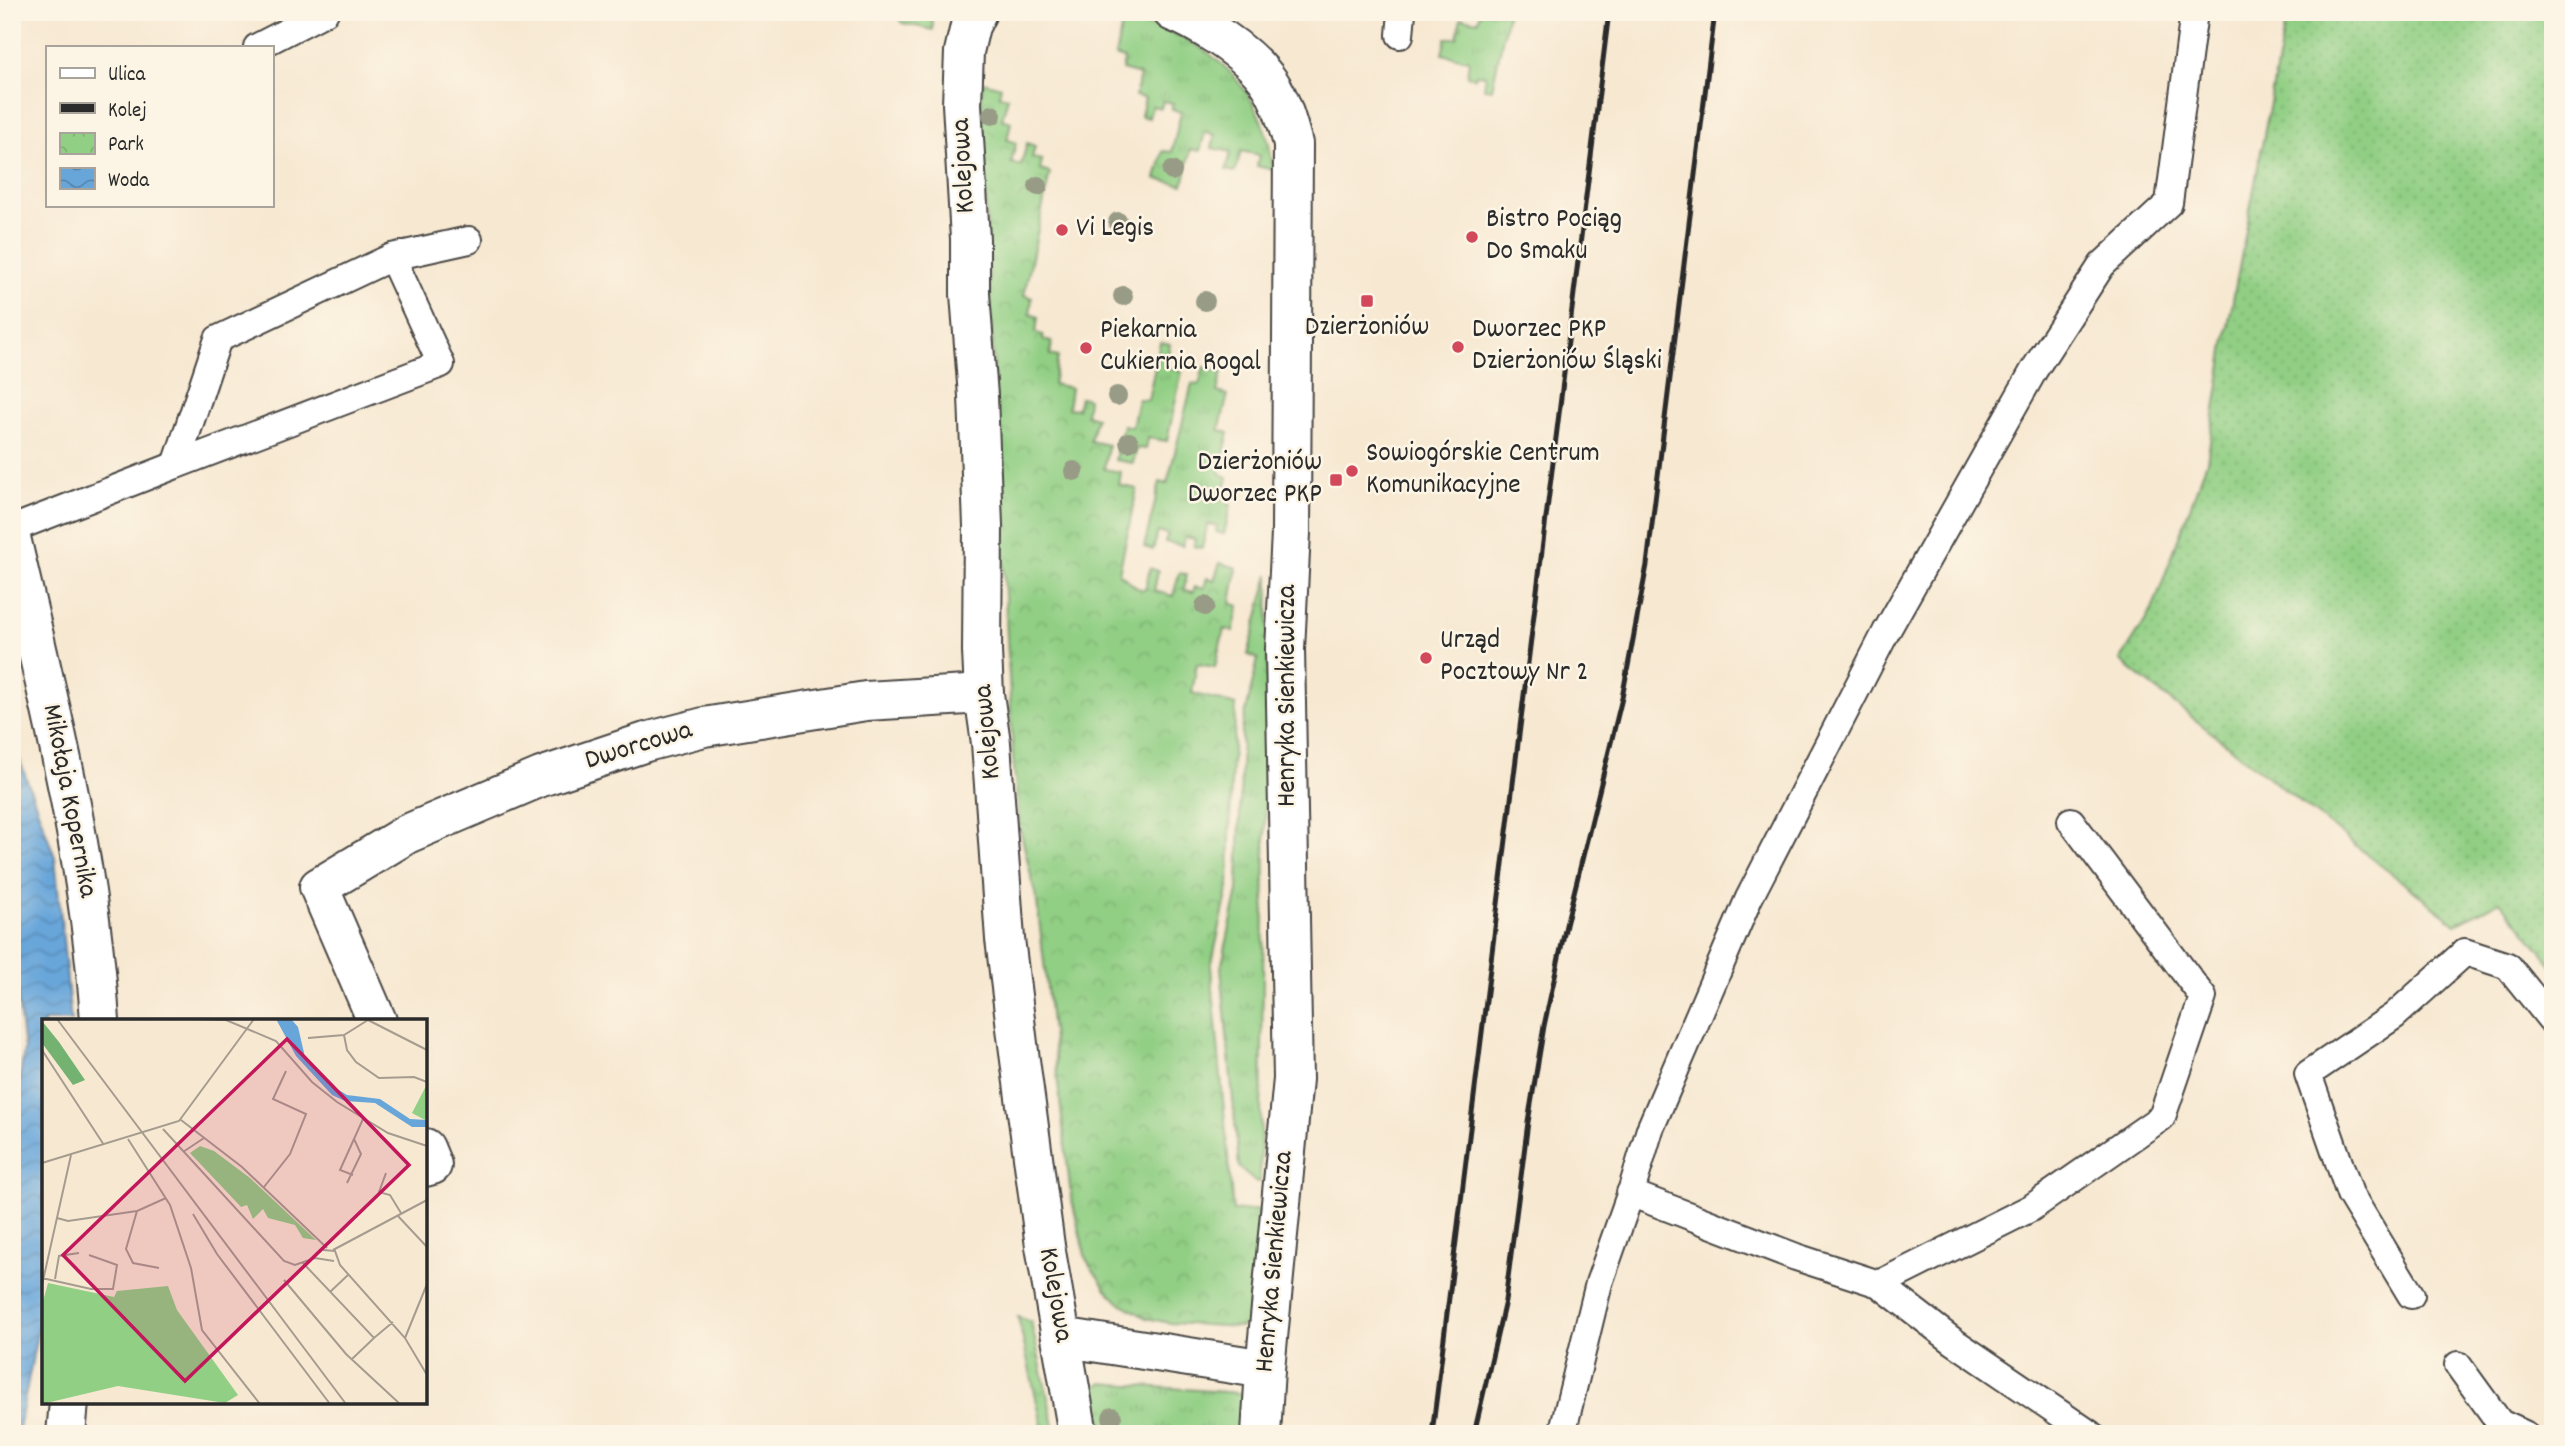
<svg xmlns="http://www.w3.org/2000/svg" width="2565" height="1446" viewBox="0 0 2565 1446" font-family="Dekko,sans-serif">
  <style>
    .grass { fill: url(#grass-tufts); stroke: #5e7d58; stroke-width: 2 }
    .park { fill: url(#park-crowns); stroke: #5e7d58; stroke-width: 2 }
    .garden { fill: url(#garden-dots); stroke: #5e7d58; stroke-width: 2 }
    .water { fill: url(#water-waves); stroke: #4a6882; stroke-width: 2 }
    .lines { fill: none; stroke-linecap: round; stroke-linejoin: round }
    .service-casing { stroke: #4a4744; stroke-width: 30 }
    .minor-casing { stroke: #4a4744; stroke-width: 42 }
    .tertiary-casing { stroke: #4a4744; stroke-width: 42 }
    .service { stroke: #fff; stroke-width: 26 }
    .minor { stroke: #fff; stroke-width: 38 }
    .tertiary { stroke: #fff; stroke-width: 38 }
    .rail { stroke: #2b2b2b; stroke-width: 5 }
    .tree { fill: #989b85 }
    .poi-dot { fill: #d1495b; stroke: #fcf5e5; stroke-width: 2.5 }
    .labels { text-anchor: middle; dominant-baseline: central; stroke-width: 5; stroke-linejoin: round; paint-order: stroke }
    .street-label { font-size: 28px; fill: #2b2b2b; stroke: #fcf5e5 }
    .poi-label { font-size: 28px; fill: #2b2b2b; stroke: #fcf5e5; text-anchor: start }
    .inset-road { fill: none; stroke: #a59c8f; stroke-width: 2 }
    .view { fill: #c2185b; fill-opacity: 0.15; stroke: #c2185b; stroke-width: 3.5 }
    .inset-edge { fill: none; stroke: #2b2b2b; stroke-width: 3.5 }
  </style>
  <defs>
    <pattern id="grass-tufts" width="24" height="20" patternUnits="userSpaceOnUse" patternTransform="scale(1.75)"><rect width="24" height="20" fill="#91cf84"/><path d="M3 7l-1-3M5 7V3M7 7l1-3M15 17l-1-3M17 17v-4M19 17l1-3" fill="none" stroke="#7db272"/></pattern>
    <pattern id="park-crowns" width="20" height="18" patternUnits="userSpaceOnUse" patternTransform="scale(1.75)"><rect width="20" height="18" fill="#91cf84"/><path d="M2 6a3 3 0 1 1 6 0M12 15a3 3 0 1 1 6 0" fill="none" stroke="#7db272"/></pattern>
    <pattern id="garden-dots" width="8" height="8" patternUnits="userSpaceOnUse" patternTransform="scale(1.75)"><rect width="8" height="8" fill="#91cf84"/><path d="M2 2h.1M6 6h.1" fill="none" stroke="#7db272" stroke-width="1.8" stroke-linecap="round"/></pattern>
    <pattern id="water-waves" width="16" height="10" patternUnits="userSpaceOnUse" patternTransform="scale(1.75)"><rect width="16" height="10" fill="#68a6da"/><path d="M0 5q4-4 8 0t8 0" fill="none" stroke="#5687b1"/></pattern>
  </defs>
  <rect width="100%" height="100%" fill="#fcf5e5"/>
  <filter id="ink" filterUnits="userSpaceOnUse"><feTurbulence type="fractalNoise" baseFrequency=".0143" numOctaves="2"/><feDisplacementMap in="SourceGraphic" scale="14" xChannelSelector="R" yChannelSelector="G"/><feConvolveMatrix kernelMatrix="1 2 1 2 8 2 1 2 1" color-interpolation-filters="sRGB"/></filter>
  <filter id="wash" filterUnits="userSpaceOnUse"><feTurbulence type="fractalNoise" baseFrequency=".00686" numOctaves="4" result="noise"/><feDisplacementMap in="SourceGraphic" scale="28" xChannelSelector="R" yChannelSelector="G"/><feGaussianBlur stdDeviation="1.57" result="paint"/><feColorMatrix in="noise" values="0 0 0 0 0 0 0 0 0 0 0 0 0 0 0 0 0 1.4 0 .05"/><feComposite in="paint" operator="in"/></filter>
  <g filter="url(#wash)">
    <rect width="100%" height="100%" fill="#f7e8d1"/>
    <path class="grass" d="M 895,12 L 932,12 L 933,30 L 902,23 Z
      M 1480,12 L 1508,12 L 1492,89 L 1484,88 L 1486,75 L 1476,74 L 1475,78 L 1467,76 L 1469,60 L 1442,54 L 1446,38 L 1457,38 L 1461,18 L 1478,21 Z
      M 1123,19 C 1146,25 1170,30 1191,42 C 1239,69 1268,115 1273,170 L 1257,166 L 1259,155 L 1241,151 L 1235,172 L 1226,170 L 1231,152 L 1212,148 L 1215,135 L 1205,132 L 1200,151 L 1191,149 L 1183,185 L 1156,179 L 1163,151 L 1172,152 L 1181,112 L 1171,109 L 1173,103 L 1163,101 L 1161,108 L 1152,106 L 1149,118 L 1141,116 L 1145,98 L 1135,96 L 1140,75 L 1122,70 L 1124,59 L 1115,56 Z
      M 1160,342 L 1170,344 L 1165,367 L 1182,371 L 1167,441 L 1148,438 L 1146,449 L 1137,448 L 1133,463 L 1115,460 L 1123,425 L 1132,427 L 1138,399 L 1148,400 Z
      M 1204,367 L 1222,372 L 1217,392 L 1228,395 L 1219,430 L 1229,433 L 1219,473 L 1228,477 L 1222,502 L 1231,505 L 1224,534 L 1216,532 L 1217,526 L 1208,524 L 1202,548 L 1194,546 L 1195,539 L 1185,537 L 1183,546 L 1165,542 L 1168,534 L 1158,532 L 1153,550 L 1144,547 L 1160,482 L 1167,484 L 1192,384 L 1199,385 Z
      M 1269,574 L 1260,1182 L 1254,1181 L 1239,1167 L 1221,968 L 1238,891 L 1242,729 L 1258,659 L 1248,655 Z
      M 1018,1317 L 1031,1322 L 1056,1434 L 1044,1434 Z
      M 1101,1383 L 1239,1393 L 1247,1398 L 1246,1434 L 1105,1434 L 1095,1392 L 1095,1387 Z"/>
    <path class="park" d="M 983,82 L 1001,87 L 999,95 L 1008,97 L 1002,119 L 1011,122 L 1007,140 L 1016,143 L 1011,163 L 1021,165 L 1027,143 L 1035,146 L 1032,158 L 1042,160 L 1040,170 L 1050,173 L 1024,295 L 1032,298 L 1030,314 L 1038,317 L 1036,333 L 1043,335 L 1043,340 L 1052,342 L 1050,355 L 1058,357 L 1053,384 L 1071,388 L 1068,408 L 1077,409 L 1080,397 L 1088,399 L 1086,415 L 1096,418 L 1090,441 L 1108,445 L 1104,469 L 1121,472 L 1119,485 L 1137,489 L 1119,573 L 1137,588 L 1145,590 L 1150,568 L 1158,571 L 1154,591 L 1173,596 L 1179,573 L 1187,574 L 1184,590 L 1193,592 L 1195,587 L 1204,588 L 1207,578 L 1214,580 L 1220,563 L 1237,568 L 1231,603 L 1239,606 L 1233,631 L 1224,629 L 1215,667 L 1197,664 L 1192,693 L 1236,705 L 1231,782 L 1229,885 L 1211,967 L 1233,1211 L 1259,1210 L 1254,1317 L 1248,1324 L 1240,1327 L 1169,1323 L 1146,1318 L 1119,1302 L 1106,1289 L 1086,1259 L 1071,1196 L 1037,902 L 1020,828 L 1013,758 L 984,170 L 981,96 Z"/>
    <path class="garden" d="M 2287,12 L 2553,12 L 2553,966 L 2500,901 L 2456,924 L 2120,661 L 2152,610 L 2207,461 L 2227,332 Z"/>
    <path class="water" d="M 12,739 L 55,857 L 71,1021 L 44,1021 L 44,1298 L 18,1434 L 12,1434 L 12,1130 L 24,1050 L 12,951 Z"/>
  </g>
  <g filter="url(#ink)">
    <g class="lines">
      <defs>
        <path id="service" d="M 1400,35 L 1402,12
          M 257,47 L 325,12
          M 176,465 L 441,364 L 392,257
          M 12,529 L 176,465 L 218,339 L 392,257 L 469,240
          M 1630,1193 L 1796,1257 L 1879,1284 L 2031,1208 L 2162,1117 L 2203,997 L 2071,821
          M 1879,1284 L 1953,1341 L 2090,1434
          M 2411,1295 L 2350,1194 L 2308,1074 L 2394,1016 L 2465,952 L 2508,966 L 2553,1022
          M 2458,1365 L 2500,1423 L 2524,1434
          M 1562,1434 L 1599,1283 L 1631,1192 L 1650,1129 L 1749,898 L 1886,632 L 2034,370 L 2102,265 L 2169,203 L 2194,12"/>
        <path id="minor" d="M 1173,12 C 1191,18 1205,28 1221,38 C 1268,70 1279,90 1293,144 L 1291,533 L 1285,649 L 1293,1079 L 1265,1369
          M 12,542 C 49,701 90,858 100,1021
          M 377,1021 L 319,887 L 407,834 L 541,777 L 646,742 L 704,727 L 866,701 L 984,694
          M 425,1148 L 432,1165 L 425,1167
          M 66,1434 L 69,1402"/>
        <path id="tertiary" d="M 977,12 L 970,26 L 964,52 L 962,104 L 970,239 L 970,294 L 978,396 L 983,526 L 982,651 L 984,694 L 991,743 L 1005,939 L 1020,1060 L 1045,1246 L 1078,1434
          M 1061,1337 L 1265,1369 L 1261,1434"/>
      </defs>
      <use href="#service" class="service-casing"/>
      <use href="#minor" class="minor-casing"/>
      <use href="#tertiary" class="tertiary-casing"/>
      <use href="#service" class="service"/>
      <use href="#minor" class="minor"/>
      <use href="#tertiary" class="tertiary"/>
      <path class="rail" d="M 1432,1434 L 1609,12
        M 1474,1434 L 1505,1301 L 1528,1122 L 1544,1026 L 1566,925 L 1622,698 L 1647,565 L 1715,12"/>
    </g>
    <g class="tree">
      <circle cx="992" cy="115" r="10"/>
      <circle cx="1172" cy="171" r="10"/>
      <circle cx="1038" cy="186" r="10"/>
      <circle cx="1118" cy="222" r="10"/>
      <circle cx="1123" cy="296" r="10"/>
      <circle cx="1205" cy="301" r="10"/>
      <circle cx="1117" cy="396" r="10"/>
      <circle cx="1129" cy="442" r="10"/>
      <circle cx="1074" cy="471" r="10"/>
      <circle cx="1205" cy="606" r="10"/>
      <circle cx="1112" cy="1417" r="10"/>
    </g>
  </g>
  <g class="poi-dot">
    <circle cx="1062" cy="230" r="7"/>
    <circle cx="1472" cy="237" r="7"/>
    <rect x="1360" y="294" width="14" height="14" rx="3.5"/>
    <circle cx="1458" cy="347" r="7"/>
    <circle cx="1086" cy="348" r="7"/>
    <circle cx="1352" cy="471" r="7"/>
    <rect x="1329" y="473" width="14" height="14" rx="3.5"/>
    <circle cx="1426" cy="658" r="7"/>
  </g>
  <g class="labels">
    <g class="street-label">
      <text transform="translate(965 166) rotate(-93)">Kolejowa</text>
      <text transform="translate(1289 696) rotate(-90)">Henryka Sienkiewicza</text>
      <text transform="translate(989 732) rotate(-95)">Kolejowa</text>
      <text transform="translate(639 747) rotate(-17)">Dworcowa</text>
      <text transform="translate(68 801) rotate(79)">Mikołaja Kopernika</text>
      <text transform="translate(1276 1262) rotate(-85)">Henryka Sienkiewicza</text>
      <text transform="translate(1054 1295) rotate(80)">Kolejowa</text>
    </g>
    <g class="poi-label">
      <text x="1486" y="221">Bistro Pociąg<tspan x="1486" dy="32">Do Smaku</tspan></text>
      <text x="1076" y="230">Vi Legis</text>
      <text x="1367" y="329" text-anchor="middle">Dzierżoniów</text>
      <text x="1472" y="331">Dworzec PKP<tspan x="1472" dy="32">Dzierżoniów Śląski</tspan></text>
      <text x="1100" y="332">Piekarnia<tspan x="1100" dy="32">Cukiernia Rogal</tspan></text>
      <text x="1366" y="455">Sowiogórskie Centrum<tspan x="1366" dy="32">Komunikacyjne</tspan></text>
      <text x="1322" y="464" text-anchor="end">Dzierżoniów<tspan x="1322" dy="32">Dworzec PKP</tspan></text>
      <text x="1440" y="642">Urząd<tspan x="1440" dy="32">Pocztowy Nr 2</tspan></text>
    </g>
  </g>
  <g transform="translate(42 1019)">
    <rect width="385" height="385" fill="#f7e8d1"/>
    <path d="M 0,2 L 17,23 L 43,61 L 31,66 L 0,24 Z" fill="#74b272"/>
    <path d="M 158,127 L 172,132 L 208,159 L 274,221 L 261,219 L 253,206 L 226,199 L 221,190 L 211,200 L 205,186 L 199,188 L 148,134 Z" fill="#91cf84"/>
    <path d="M 6,264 L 72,278 L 75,272 L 126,267 L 135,291 L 196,376 L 183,384 L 76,367 L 0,385 L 0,286 Z" fill="#91cf84"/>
    <path d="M 384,67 L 385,97 L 383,101 L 370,94 Z" fill="#91cf84"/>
    <path d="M 234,0 L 249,0 L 256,8 L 263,38 L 287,65 L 305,76 L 338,80 L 368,100 L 385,101 L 385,108 L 370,108 L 333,84 L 303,82 L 290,76 L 254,37 Z" fill="#68a6da"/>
    <path class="inset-road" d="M 15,0 L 304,385M 154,0 L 184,1 L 234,22 L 270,63 L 295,83 L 346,114 L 385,127M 324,0 L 385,31M 302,16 L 305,31 L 314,43 L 337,59 L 372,58 L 385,63M 266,19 L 302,16 L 326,1M 0,31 L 62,126M 139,101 L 200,148 L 285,229M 121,110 L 242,242 L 253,246 L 273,239 L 292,242M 86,120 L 128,186 L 149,249 L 160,311 L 218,385M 141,133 L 162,119M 0,144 L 137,102 L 212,0M 344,154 L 337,173 L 348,176 L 359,194M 311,156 L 298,151 L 312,120M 305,164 L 319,135 L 312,120 L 321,100M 222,168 L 248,135 L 264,95 L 231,80 L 244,52M 151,195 L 175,235 L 288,385M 355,196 L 385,228M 15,199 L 26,202 L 95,192M 281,231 L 293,232 L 298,246 L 363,319 L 385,356M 291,231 L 385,181M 261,244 L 332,319 L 351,303M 117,249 L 91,244 L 84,230 L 95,192 L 124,179M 0,259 L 49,270 L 71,270 L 75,246 L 47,236M 13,260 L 17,237 L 37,234M 242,261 L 304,335 L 358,385M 0,266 L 29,136M 288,273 L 307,255M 363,319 L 385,265M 310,340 L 332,319"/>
    <path class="view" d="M 245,20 L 367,146 L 143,362 L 21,236 Z"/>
    <rect width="385" height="385" class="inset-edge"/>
  </g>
  <rect width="2565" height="1446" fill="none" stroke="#fcf5e5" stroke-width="42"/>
  <rect x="46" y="46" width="228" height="161" fill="#fcf5e5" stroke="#a8a49b" stroke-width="2"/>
  <rect x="60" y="68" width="35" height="10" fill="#ffffff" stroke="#a8a49b" stroke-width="2"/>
  <text x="108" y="80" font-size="21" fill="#2b2b2b">Ulica</text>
  <rect x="60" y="103" width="35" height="10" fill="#2b2b2b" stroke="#a8a49b" stroke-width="2"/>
  <text x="108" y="116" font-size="21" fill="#2b2b2b">Kolej</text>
  <rect x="60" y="133" width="35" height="21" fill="url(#park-crowns)" stroke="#a8a49b" stroke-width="2"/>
  <text x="108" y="150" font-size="21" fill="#2b2b2b">Park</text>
  <rect x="60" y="168" width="35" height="21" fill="url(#water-waves)" stroke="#a8a49b" stroke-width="2"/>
  <text x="108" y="186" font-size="21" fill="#2b2b2b">Woda</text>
</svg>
